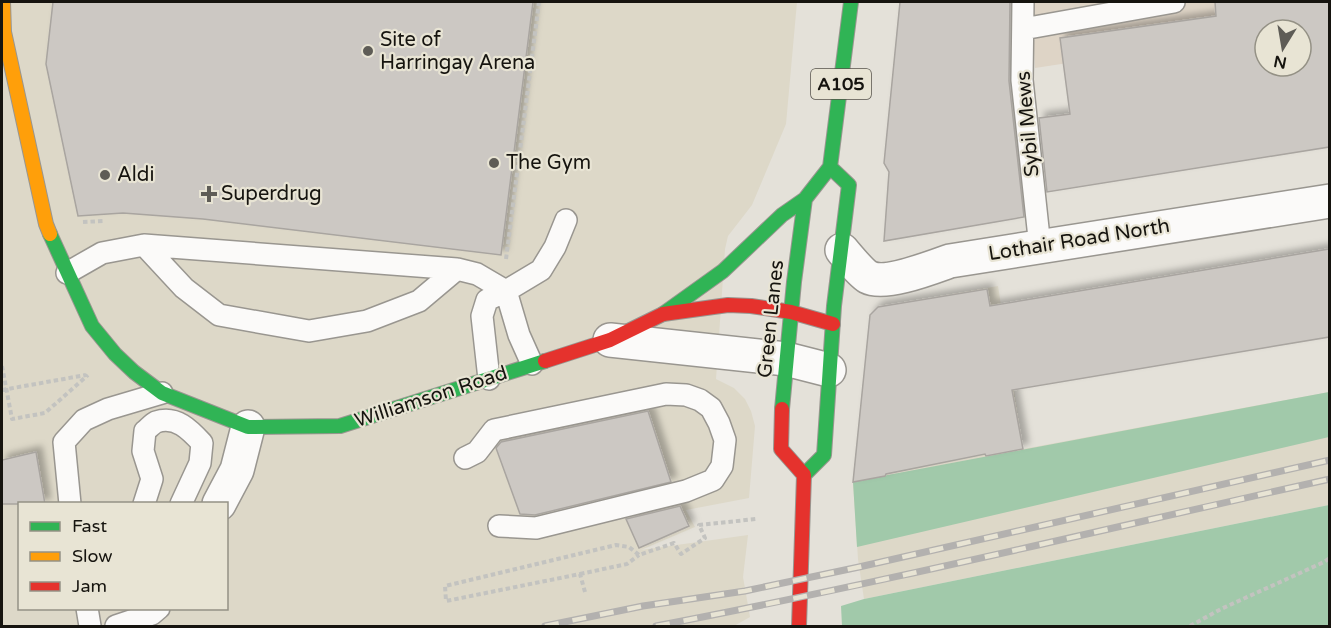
<svg xmlns="http://www.w3.org/2000/svg" width="1331" height="628" viewBox="0 0 1331 628" font-family="'Varela Round',sans-serif">
  <style>
    .built { fill: #ddd8c8; fill-rule: evenodd }
    .industrial { fill: #ded4c6 }
    .forest { fill: #a1c9aa }
    .building { fill: #ccc8c3; stroke: #a9a5a0; stroke-width: 1.5; fill-rule: evenodd; filter: url(#shadow) }
    .lines { fill: none; stroke-linecap: round; stroke-linejoin: round }
    .lane-casing { stroke: #999690; stroke-width: 24 }
    .street-casing { stroke: #999690; stroke-width: 36 }
    .fast-casing { stroke: #999690; stroke-width: 16 }
    .slow-casing { stroke: #999690; stroke-width: 16 }
    .jam-casing { stroke: #999690; stroke-width: 16 }
    .path { stroke: #c3c3c0; stroke-width: 4; stroke-dasharray: 4.5 3; stroke-linecap: butt }
    .lane { stroke: #fbfaf9; stroke-width: 21 }
    .street { stroke: #fbfaf9; stroke-width: 33 }
    .fast { stroke: #30b455; stroke-width: 14 }
    .slow { stroke: #ff9f0a; stroke-width: 14 }
    .jam { stroke: #e5322d; stroke-width: 14 }
    .rail-casing { stroke: #b3b1af; stroke-width: 7 }
    .rail { stroke: #e8e4d4; stroke-width: 4.5; stroke-dasharray: 14; stroke-linecap: butt }
    .poi-dot { fill: #5e5c56; stroke: #e8e4d4; stroke-width: 2 }
    .labels { text-anchor: middle; dominant-baseline: central; stroke-width: 4.5; stroke-linejoin: round; paint-order: stroke }
    .shield { fill: #e8e4d4; stroke: #55524a; stroke-width: 1.5 }
    .shield-label { font-size: 18px; font-weight: bold; fill: #16140f }
    .poi-label { font-size: 20px; fill: #16140f; stroke: #e8e4d4; text-anchor: start }
    .street-label { font-size: 20px; fill: #16140f; stroke: #e8e4d4 }
  </style>
  <defs>
    <filter id="shadow"><feDropShadow dx="5.5" dy="-5.5" stdDeviation="3" flood-color="#0004"/></filter>
  </defs>
  <rect width="100%" height="100%" fill="#e4e1d9"/>
  <path class="built" d="M 2,2 L 797,2 L 786,124 L 752,205 L 728,236 L 725,249 L 716,379 L 734,388 L 745,399 L 751,411 L 755,426 L 749,498 L 686,510 L 695,527 L 641,550 L 748,535 L 743,577 L 750,617 L 734,626 L 2,626 ZM 20,504 L 226,504 L 226,608 L 20,608 Z
    M 998,286 L 1023,449 L 1329,392 L 1329,505 L 864,599 L 858,559 L 853,482 L 870,315 L 878,307 Z"/>
  <path class="industrial" d="M 1031,2 L 1267,2 L 1270,30 L 1265,30 L 1265,33 L 1035,68 Z"/>
  <path class="forest" d="M 1329,392 L 1329,437 L 857,547 L 853,482 L 856,481 Z
    M 1329,505 L 1329,626 L 842,626 L 841,606 L 864,599 Z"/>
  <path class="building" d="M 53,2 L 533,2 L 501,255 L 203,219 L 123,213 L 78,216 L 46,64 Z
    M 900,2 L 1010,2 L 1009,81 L 1024,217 L 884,241 L 889,172 L 884,163 Z
    M 1215,2 L 1329,2 L 1329,147 L 1047,192 L 1039,118 L 1070,114 L 1060,38 L 1216,16 ZM 1265,30 L 1301,30 L 1301,66 L 1265,66 Z
    M 1329,249 L 1329,337 L 1012,390 L 1023,449 L 986,456 L 985,454 L 886,474 L 885,476 L 853,482 L 870,315 L 878,307 L 987,289 L 990,306 Z
    M 648,411 L 671,482 L 535,515 L 520,514 L 496,448 L 501,442 Z
    M 36,452 L 45,504 L 2,504 L 2,460 Z
    M 680,506 L 689,526 L 639,548 L 626,519 Z"/>
  <g class="lines">
    <defs>
      <path id="lane" d="M 1023,2 L 1022,80 L 1040,247
        M 1023,29 L 1174,2
        M 144,245 L 457,269 L 419,301 L 367,321 L 309,331 L 219,315 L 184,288 Z
        M 457,269 L 477,274 L 506,291 L 541,270 L 555,247 L 566,220
        M 67,273 L 102,253 L 144,245
        M 489,379 L 482,316 L 487,300 L 506,291 L 519,335 L 532,364
        M 465,458 L 477,452 L 494,430 L 666,394 L 686,395 L 700,400 L 711,408 L 719,423 L 725,440 L 722,466 L 713,480 L 686,491 L 536,528 L 499,526
        M 70,504 L 64,442 L 84,420 L 108,409 L 162,393
        M 144,504 L 152,479 L 143,451 L 145,431 C 148,429 152,424 156,422 C 176,415 190,430 202,443 L 200,463 L 181,504
        M 87,608 L 90,626
        M 116,626 L 152,614 L 159,608"/>
      <path id="street" d="M 842,250 C 848,257 861,273 868,277 C 885,286 933,267 950,261 L 1330,201
        M 610,340 L 786,359 L 829,370
        M 219,504 L 237,470 L 248,427"/>
      <path id="fast" d="M 50,234 L 92,326 L 115,354 L 134,372 L 162,393 L 248,427 L 340,426 L 545,361
        M 663,314 L 723,271 L 782,215 L 805,199
        M 782,409 L 794,282 L 805,199 L 830,167 L 851,2
        M 804,475 L 824,455 L 834,306 L 849,185 L 830,167"/>
      <path id="slow" d="M 3,2 L 4,32 L 46,224 L 50,234"/>
      <path id="jam" d="M 545,361 L 610,340 L 663,314 L 728,305 L 751,306 L 791,312 L 833,324
        M 782,409 L 781,449 L 804,475 L 799,626"/>
    </defs>
    <use href="#lane" class="lane-casing"/>
    <use href="#street" class="street-casing"/>
    <use href="#fast" class="fast-casing"/>
    <use href="#slow" class="slow-casing"/>
    <use href="#jam" class="jam-casing"/>
    <path class="path" d="M 83,222 L 103,221
      M 506,259 L 539,2
      M 2,366 L 12,419 L 45,413 L 88,375
      M 2,390 L 86,375
      M 580,574 L 627,564 L 639,555
      M 585,592 L 580,574 L 446,601 L 445,586 L 616,545 L 629,547 L 639,555 L 674,543 L 681,554 L 705,538 L 699,525 L 756,519
      M 1190,626 L 1221,609 L 1324,562 L 1330,558"/>
    <use href="#lane" class="lane"/>
    <use href="#street" class="street"/>
    <use href="#fast" class="fast"/>
    <use href="#slow" class="slow"/>
    <use href="#jam" class="jam"/>
    <defs>
      <path id="rail" d="M 545,626 L 643,606 L 745,591 L 859,567 L 1330,460
        M 656,626 C 882,583 1105,529 1330,479"/>
    </defs>
    <use href="#rail" class="rail-casing"/>
    <use href="#rail" class="rail"/>
  </g>
  <g class="poi-dot">
    <circle cx="368" cy="51" r="6"/>
    <circle cx="494" cy="163" r="6"/>
    <circle cx="105" cy="175" r="6"/>
    <path d="M206 185h6v6h6v6h-6v6h-6v-6h-6v-6h6z"/>
  </g>
  <g class="labels">
    <rect class="shield" x="811" y="69" width="60" height="30" rx="4.5"/>
    <g class="shield-label">
      <text x="841" y="84">A105</text>
    </g>
    <g class="poi-label">
      <text x="380" y="40">Site of<tspan x="380" dy="23">Harringay Arena</tspan></text>
      <text x="506" y="163">The Gym</text>
      <text x="117" y="175">Aldi</text>
      <text x="221" y="194">Superdrug</text>
    </g>
    <g class="street-label">
      <text transform="translate(1028 124) rotate(-95)">Sybil Mews</text>
      <text transform="translate(1079 240) rotate(-9)">Lothair Road North</text>
      <text transform="translate(771 319) rotate(-84)">Green Lanes</text>
      <text transform="translate(431 397) rotate(-18)">Williamson Road</text>
    </g>
  </g>
  <rect width="1331" height="628" fill="none" stroke="#16140f" stroke-width="6"/>
  <rect x="18" y="502" width="210" height="108" fill="#e8e4d4" stroke="#949185" stroke-width="1.5"/>
  <rect x="30" y="522" width="30" height="9" fill="#30b455" stroke="#949185" stroke-width="1.5"/>
  <text x="72" y="532" font-size="18" fill="#16140f">Fast</text>
  <rect x="30" y="552" width="30" height="9" fill="#ff9f0a" stroke="#949185" stroke-width="1.5"/>
  <text x="72" y="562" font-size="18" fill="#16140f">Slow</text>
  <rect x="30" y="582" width="30" height="9" fill="#e5322d" stroke="#949185" stroke-width="1.5"/>
  <text x="72" y="592" font-size="18" fill="#16140f">Jam</text>
  <g transform="translate(1283 48) rotate(191)"><circle r="28" fill="#e8e4d4" stroke="#949185" stroke-width="1.5"/>
  <path d="M0-4.5L10 22L0 15L-10 22Z" fill="#5e5c56"/>
  <text y="-9" font-size="16" font-weight="bold" text-anchor="middle" fill="#16140f">N</text>
  </g>
</svg>
